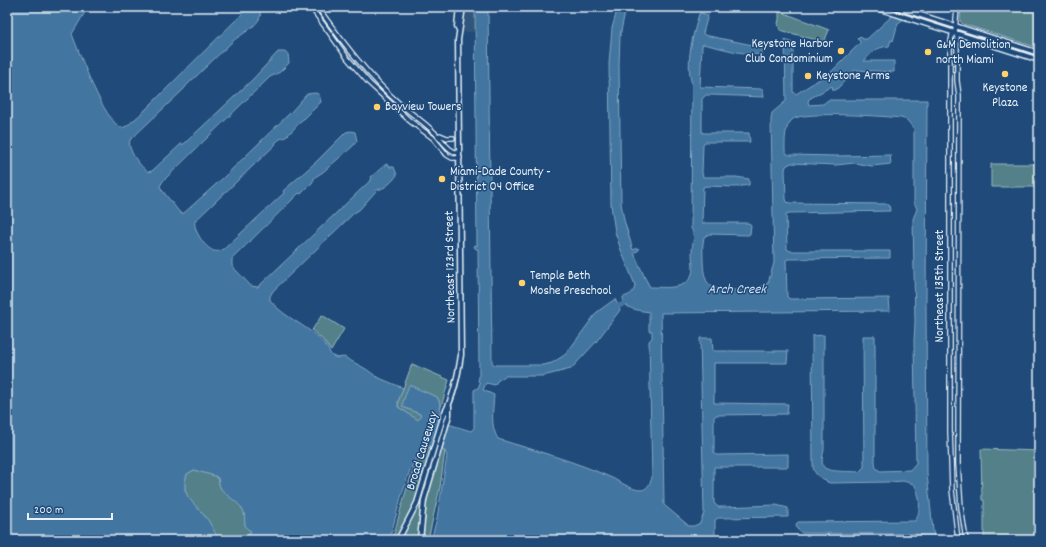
<svg xmlns="http://www.w3.org/2000/svg" width="1046" height="547" viewBox="0 0 1046 547" font-family="Dekko,sans-serif">
  <style>
    .built { fill: #33557c }
    .green { fill: #528089; stroke: #9db8c0 }
    .water { fill: #42759f; stroke: #84a7c3 }
    .pier { fill: #1f4a7a }
    .lines { fill: none; stroke-linecap: round; stroke-linejoin: round }
    .river { stroke: #42759f; stroke-width: 5 }
    .tertiary-casing { stroke: #e8f1f8; stroke-width: 6 }
    .secondary-casing { stroke: #e8f1f8; stroke-width: 6 }
    .primary-casing { stroke: #e8f1f8; stroke-width: 7 }
    .tertiary { stroke: #1f4a7a; stroke-width: 3.5 }
    .secondary { stroke: #1f4a7a; stroke-width: 3.5 }
    .primary { stroke: #1f4a7a; stroke-width: 4 }
    .poi-dot { fill: #ffd166; stroke: #1f4a7a; stroke-width: 1.5 }
    .labels { text-anchor: middle; dominant-baseline: central; stroke-width: 3; stroke-linejoin: round; paint-order: stroke }
    .poi-label { font-size: 13px; fill: #e8f1f8; stroke: #1f4a7a; text-anchor: start }
    .street-label { font-size: 13px; fill: #e8f1f8; stroke: #1f4a7a }
    .water-label { font-size: 14px; font-style: italic; fill: #cfdeeb; stroke: #1f4a7a }
  </style>
  <rect width="100%" height="100%" fill="#1f4a7a"/>
  <filter id="ink" filterUnits="userSpaceOnUse"><feTurbulence type="fractalNoise" baseFrequency=".025" numOctaves="2"/><feDisplacementMap in="SourceGraphic" scale="8" xChannelSelector="R" yChannelSelector="G"/><feConvolveMatrix kernelMatrix="1 2 1 2 8 2 1 2 1" color-interpolation-filters="sRGB"/></filter>
  <g filter="url(#ink)">
    <path class="built" d="M 466,7 L 475,7 L 475,32 L 463,32 Z"/>
    <path class="green" d="M 961,7 L 1039,7 L 1039,48 L 963,24 L 960,21 Z
      M 779,11 L 829,30 L 824,42 L 780,30 L 778,24 L 779,19 Z
      M 991,164 L 1039,164 L 1039,187 L 991,187 Z
      M 322,315 L 344,329 L 331,351 L 323,340 L 312,330 Z
      M 412,364 L 449,380 L 440,410 L 439,401 L 437,397 L 409,386 L 403,407 L 420,414 L 421,417 L 418,420 L 398,407 L 398,402 Z
      M 431,447 L 424,473 L 422,473 L 421,476 L 423,477 L 412,509 L 396,540 L 392,540 C 398,524 413,448 431,447 Z
      M 981,449 L 1039,451 L 1039,540 L 984,540 L 984,500 L 982,500 Z
      M 441,450 L 445,451 L 440,487 L 428,540 L 423,540 L 427,497 Z
      M 434,452 L 436,452 L 423,496 L 418,540 L 400,540 L 418,505 Z
      M 194,470 L 215,476 L 218,478 C 219,481 219,485 220,487 C 224,495 238,501 243,510 C 247,518 241,527 251,531 C 246,542 228,543 218,537 C 213,533 211,524 207,519 C 195,503 179,497 187,474 Z"/>
    <path class="water" d="M 7,7 L 88,7 L 72,34 C 79,52 104,122 122,128 L 127,126 L 142,113 L 249,7 C 255,7 258,7 260,12 C 264,23 240,35 233,41 L 187,85 L 184,89 L 130,140 C 127,150 140,166 148,172 L 152,171 L 181,144 L 184,144 L 252,80 L 278,52 L 284,52 L 288,54 L 289,63 L 280,72 L 270,77 L 249,97 L 163,181 L 160,186 L 162,190 L 180,213 L 184,213 L 223,178 L 291,112 L 307,94 L 315,93 L 319,94 L 321,102 L 304,119 L 303,119 L 286,137 L 280,139 L 276,142 L 275,145 L 195,221 C 193,230 205,248 214,251 C 218,252 220,251 224,249 L 284,193 L 283,191 L 316,162 L 346,132 L 351,131 L 355,132 L 357,141 L 353,146 L 323,172 L 315,177 L 312,183 L 301,194 L 299,193 L 232,259 L 232,266 L 251,286 L 258,287 L 372,179 L 371,177 L 386,164 L 389,165 L 390,167 L 394,167 L 397,175 C 392,182 385,189 377,190 L 359,210 L 354,213 L 273,291 L 270,296 L 270,300 C 287,322 319,328 331,355 L 337,358 L 344,357 L 366,369 L 377,377 L 403,388 L 398,402 L 398,407 L 418,420 L 421,417 L 420,414 L 403,407 L 403,402 L 409,385 L 437,397 C 442,405 440,412 438,421 L 471,431 L 474,428 L 474,390 L 478,388 L 480,383 L 478,381 L 479,377 L 478,249 L 476,249 L 474,247 L 475,245 L 477,246 L 475,7 L 488,7 L 492,362 L 494,365 L 543,365 L 552,363 L 560,358 L 566,354 L 597,312 L 615,299 L 620,310 L 596,342 L 571,369 L 543,376 L 505,376 L 497,381 L 495,385 L 486,383 L 483,390 L 494,395 C 493,410 490,426 498,439 C 536,451 575,461 612,478 C 619,481 632,490 640,490 C 647,490 649,485 652,478 L 649,341 L 652,338 L 652,331 L 649,331 L 649,312 C 639,310 623,310 623,297 C 630,295 634,293 635,285 L 621,250 L 615,232 L 611,205 L 609,64 L 612,28 L 616,14 L 616,7 L 626,7 L 620,36 L 619,65 L 621,203 L 624,220 L 633,250 L 638,248 L 639,250 L 634,253 L 645,278 L 650,287 C 664,287 686,291 692,274 C 694,267 692,259 692,252 C 692,243 696,236 691,228 L 692,84 C 685,62 693,35 699,14 L 701,13 L 708,15 L 703,33 L 704,35 L 762,47 L 762,55 L 737,52 L 703,44 L 702,46 L 700,87 L 763,89 L 764,97 L 711,95 L 706,95 L 702,99 L 702,133 L 749,133 L 750,142 L 705,142 L 703,144 L 702,173 L 703,177 L 736,177 L 749,179 L 749,185 L 735,187 L 707,186 L 703,187 L 702,223 L 749,223 L 751,225 L 750,234 L 748,235 L 709,234 L 704,237 C 702,245 703,253 703,261 C 704,290 713,290 739,290 C 750,289 758,290 768,283 L 774,263 L 771,120 L 772,113 L 786,101 L 785,40 L 793,43 L 793,92 L 796,94 L 831,72 L 860,43 L 860,41 L 857,39 L 860,36 L 863,39 L 867,39 L 892,16 L 896,7 L 905,7 L 904,19 L 898,23 L 893,41 L 891,40 L 889,46 C 875,48 873,51 864,61 L 894,61 L 894,72 L 855,70 L 836,90 L 833,90 L 832,86 L 809,99 L 808,102 L 809,105 L 823,104 L 828,100 L 927,100 L 926,304 L 927,474 L 934,540 L 923,540 L 921,535 L 916,534 L 802,533 L 797,529 L 796,524 L 798,522 L 915,521 C 922,512 920,493 914,484 L 903,481 L 889,482 L 830,483 L 827,482 L 826,480 C 820,478 814,474 813,467 L 812,336 L 824,335 L 824,450 C 823,455 821,461 823,466 C 826,473 852,471 859,472 L 864,467 L 863,336 L 875,336 L 875,462 L 876,468 L 880,471 L 910,470 L 916,463 L 914,341 L 915,322 L 913,219 L 917,209 L 914,202 L 914,129 L 907,120 L 901,118 C 885,116 804,111 793,119 C 784,126 785,141 785,151 L 786,153 L 789,155 L 837,156 L 890,155 L 891,164 L 872,166 L 854,163 L 836,165 L 791,163 L 786,166 L 785,170 L 786,199 L 787,202 L 790,203 L 889,204 L 890,211 L 789,213 L 786,214 L 787,249 L 790,251 L 890,251 L 890,258 L 788,259 L 786,260 L 787,297 L 790,299 L 889,298 L 890,311 L 661,313 L 664,505 L 689,526 L 694,526 L 700,523 L 704,513 L 700,338 L 712,338 L 713,351 L 788,351 L 787,363 L 714,363 L 714,403 L 788,404 L 787,414 L 716,415 L 714,417 L 714,452 L 716,455 L 788,454 L 788,467 L 714,467 L 714,503 L 718,507 L 724,507 L 776,505 L 788,508 L 788,517 L 718,518 L 715,520 L 715,540 L 431,540 L 437,518 L 447,456 L 445,451 C 440,449 430,444 425,447 C 408,457 396,520 389,540 L 242,540 L 249,535 L 251,531 C 241,527 247,518 243,510 C 238,501 224,495 220,487 C 219,485 219,481 218,478 L 215,476 L 194,470 L 187,474 L 185,481 L 185,490 L 188,497 L 208,520 L 217,536 L 225,540 L 7,540 Z"/>
    <path class="pier" d="M 440,418 L 449,422 L 441,452 L 431,449 Z"/>
    <g class="lines">
      <path class="river" d="M 613,309 L 629,301"/>
      <defs>
        <path id="tertiary" d="M 312,7 L 313,10 L 348,59 L 369,83 L 410,121 L 433,138 L 447,155 L 452,158 L 460,158
          M 319,9 C 344,44 369,77 401,105 C 412,114 424,122 434,132 C 442,139 448,152 459,153
          M 955,32 L 952,35 L 950,48 L 950,431 L 952,490 L 958,540
          M 955,32 L 957,37 L 957,81 L 959,95 L 958,464 L 961,507 L 966,540
          M 440,135 L 447,138 L 453,138"/>
        <path id="secondary" d="M 955,32 L 957,7"/>
        <path id="primary" d="M 874,7 L 1039,60
          M 896,7 L 1039,53
          M 459,30 L 457,26 L 459,7
          M 398,540 L 417,503 L 444,414 C 454,397 458,375 461,355 L 458,40 L 463,7
          M 420,540 L 424,500 L 449,415 L 449,406"/>
      </defs>
      <use href="#tertiary" class="tertiary-casing"/>
      <use href="#secondary" class="secondary-casing"/>
      <use href="#primary" class="primary-casing"/>
      <use href="#tertiary" class="tertiary"/>
      <use href="#secondary" class="secondary"/>
      <use href="#primary" class="primary"/>
    </g>
  </g>
  <g class="poi-dot">
    <circle cx="841" cy="51" r="4"/>
    <circle cx="928" cy="52" r="4"/>
    <circle cx="1005" cy="74" r="4"/>
    <circle cx="808" cy="76" r="4"/>
    <circle cx="377" cy="107" r="4"/>
    <circle cx="442" cy="179" r="4"/>
    <circle cx="522" cy="283" r="4"/>
  </g>
  <g class="labels">
    <g class="poi-label">
      <text x="833" y="44" text-anchor="end">Keystone Harbor<tspan x="833" dy="15">Club Condominium</tspan></text>
      <text x="936" y="45">G&amp;M Demolition<tspan x="936" dy="15">north Miami</tspan></text>
      <text x="816" y="76">Keystone Arms</text>
      <text x="1005" y="88" text-anchor="middle">Keystone<tspan x="1005" dy="15">Plaza</tspan></text>
      <text x="385" y="107">Bayview Towers</text>
      <text x="450" y="172">Miami-Dade County -<tspan x="450" dy="15">District 04 Office</tspan></text>
      <text x="530" y="276">Temple Beth<tspan x="530" dy="15">Moshe Preschool</tspan></text>
    </g>
    <g class="street-label">
      <text transform="translate(451 267) rotate(-91)">Northeast 123rd Street</text>
      <text transform="translate(940 286) rotate(-90)">Northeast 135th Street</text>
      <text transform="translate(423 451) rotate(-73)">Broad Causeway</text>
    </g>
    <g class="water-label">
      <text x="737" y="290">Arch Creek</text>
    </g>
  </g>
  <rect width="1046" height="547" fill="none" stroke="#1f4a7a" stroke-width="24"/>
  <rect x="12" y="12" width="1022" height="523" fill="none" stroke="#e8f1f8" stroke-width="1.5" filter="url(#ink)"/>
  <path d="M28 513v6h84v-6" fill="none" stroke="#e8f1f8" stroke-width="2"/>
  <text x="34" y="513" font-size="12" fill="#e8f1f8" stroke="#1f4a7a" stroke-width="3" paint-order="stroke">200 m</text>
</svg>
